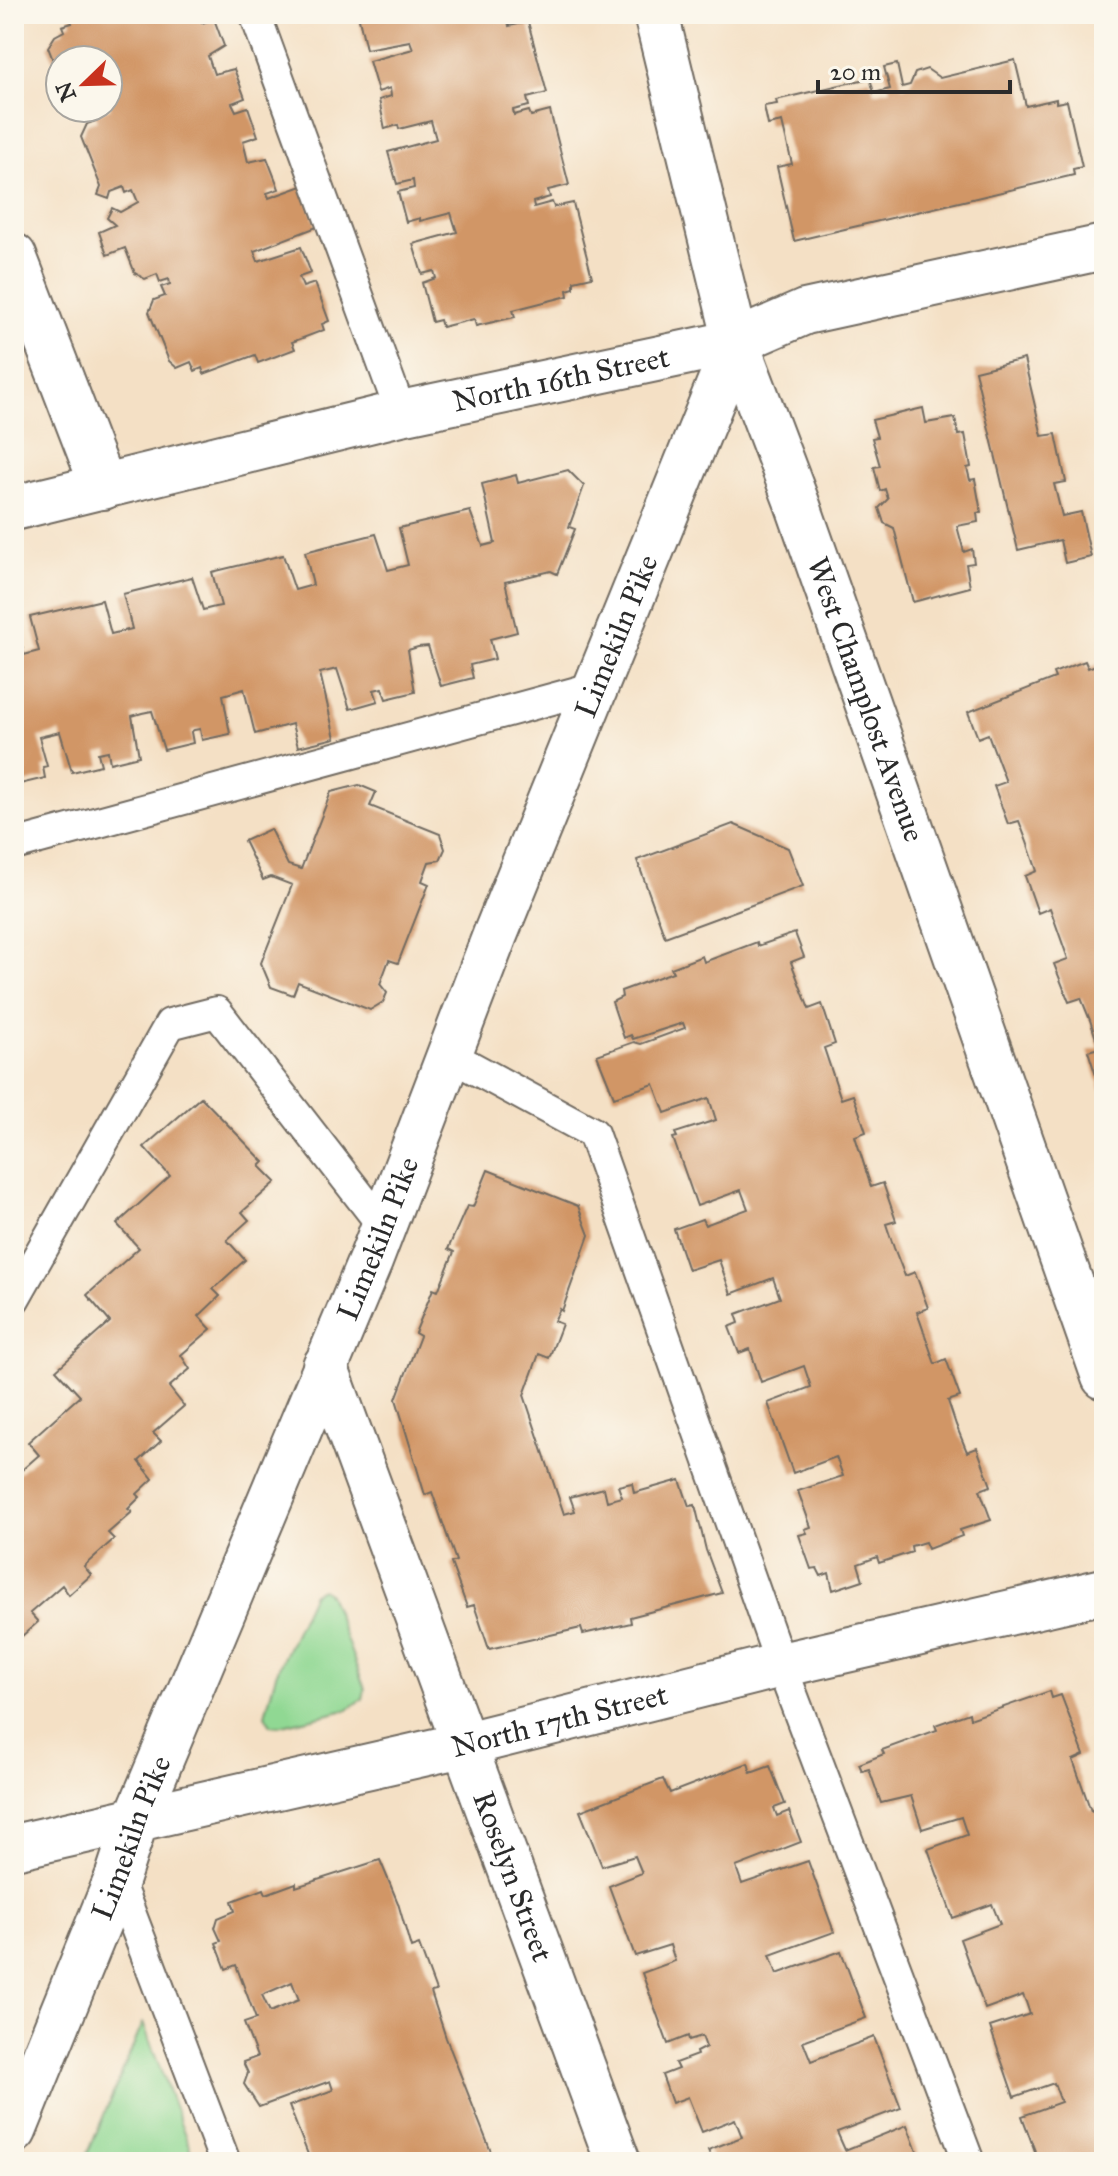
<svg xmlns="http://www.w3.org/2000/svg" width="1118" height="2176" viewBox="0 0 1118 2176" font-family="'IM FELL Great Primer',serif">
  <style>
    .green { fill: #90d893; stroke: #5e825f; stroke-width: 2 }
    .building { fill: #d19666; fill-rule: evenodd }
    .lines { fill: none; stroke-linecap: round; stroke-linejoin: round }
    .service-casing { stroke: #716a61; stroke-width: 34 }
    .minor-casing { stroke: #716a61; stroke-width: 48 }
    .tertiary-casing { stroke: #716a61; stroke-width: 48 }
    .service { stroke: #fff; stroke-width: 30 }
    .minor { stroke: #fff; stroke-width: 44 }
    .tertiary { stroke: #fff; stroke-width: 44 }
    .labels { text-anchor: middle; dominant-baseline: central; stroke-width: 8; stroke-linejoin: round; paint-order: stroke }
    .street-label { font-size: 30px; fill: #2b2b2b; stroke: #fbf7ec }
  </style>
  <rect width="100%" height="100%" fill="#fbf7ec"/>
  <filter id="ink" filterUnits="userSpaceOnUse"><feTurbulence type="fractalNoise" baseFrequency=".0125" numOctaves="2"/><feDisplacementMap in="SourceGraphic" scale="16" xChannelSelector="R" yChannelSelector="G"/><feConvolveMatrix kernelMatrix="1 2 1 2 8 2 1 2 1" color-interpolation-filters="sRGB"/></filter>
  <filter id="wash" filterUnits="userSpaceOnUse"><feTurbulence type="fractalNoise" baseFrequency=".006" numOctaves="4" result="noise"/><feDisplacementMap in="SourceGraphic" scale="32" xChannelSelector="R" yChannelSelector="G"/><feGaussianBlur stdDeviation="1.8" result="paint"/><feColorMatrix in="noise" values="0 0 0 0 0 0 0 0 0 0 0 0 0 0 0 0 0 1.4 0 .05"/><feComposite in="paint" operator="in"/></filter>
  <g filter="url(#wash)">
    <rect width="100%" height="100%" fill="#f4e0c5"/>
    <path class="green" d="M 322,1589 L 329,1594 L 365,1689 L 363,1699 L 346,1710 L 279,1726 L 271,1725 L 265,1715 L 276,1674 L 313,1593 Z
      M 143,2023 L 195,2162 L 84,2162 Z"/>
    <g id="blocks">
      <path class="building" d="M 69,14 L 198,14 L 202,23 L 214,19 L 224,46 L 208,56 L 214,74 L 234,69 L 245,98 L 232,103 L 236,111 L 248,107 L 258,136 L 243,141 L 248,162 L 267,158 L 279,189 L 267,193 L 269,198 L 302,186 L 317,227 L 254,251 L 258,261 L 301,247 L 311,273 L 299,277 L 303,287 L 315,283 L 329,321 L 322,324 L 324,330 L 292,342 L 295,349 L 258,363 L 255,355 L 204,374 L 202,368 L 195,371 L 191,362 L 177,368 L 169,361 L 149,312 L 154,300 L 165,296 L 161,287 L 170,284 L 169,279 L 160,282 L 157,274 L 145,279 L 135,273 L 125,248 L 107,255 L 99,232 L 115,225 L 107,218 L 112,208 L 120,212 L 138,202 L 133,190 L 126,193 L 124,187 L 111,192 L 109,199 L 98,195 L 101,187 L 81,137 L 87,124 L 98,120 L 95,114 L 111,108 L 108,101 L 108,60 L 60,60 L 60,78 L 48,47 L 55,36 L 64,31 L 62,26 L 72,23 Z
        M 358,14 L 498,14 L 500,22 L 508,21 L 509,26 L 528,22 L 547,93 L 527,98 L 529,106 L 513,110 L 514,115 L 529,111 L 531,116 L 550,111 L 569,185 L 548,190 L 550,197 L 533,202 L 534,207 L 552,202 L 554,207 L 573,203 L 592,277 L 574,281 L 574,288 L 567,290 L 568,296 L 513,310 L 515,317 L 476,326 L 474,319 L 442,327 L 440,320 L 432,322 L 422,283 L 436,278 L 434,271 L 422,274 L 413,244 L 457,232 L 451,213 L 420,221 L 420,218 L 406,222 L 398,192 L 414,188 L 413,180 L 397,184 L 388,152 L 436,139 L 431,121 L 399,129 L 398,125 L 385,129 L 379,100 L 391,96 L 390,88 L 378,92 L 369,61 L 413,49 L 410,41 L 366,49 Z
        M 1015,60 L 1026,106 L 1056,99 L 1056,103 L 1067,101 L 1082,167 L 1073,169 L 1074,175 L 794,241 L 777,167 L 792,164 L 782,122 L 768,125 L 764,106 L 777,104 L 776,100 L 870,78 L 874,93 L 890,89 L 884,67 L 897,64 L 902,87 L 910,85 L 915,73 L 927,69 L 940,78 Z
        M 1024,359 L 1042,436 L 1056,434 L 1066,482 L 1054,484 L 1062,516 L 1081,512 L 1091,557 L 1065,563 L 1060,540 L 1018,550 L 975,371 Z
        M 923,408 L 926,423 L 955,418 L 958,435 L 965,434 L 971,467 L 967,468 L 970,480 L 975,479 L 981,512 L 977,513 L 978,522 L 957,526 L 964,552 L 972,549 L 974,563 L 966,564 L 970,587 L 913,602 L 894,528 L 884,523 L 879,508 L 888,499 L 885,489 L 880,491 L 874,467 L 880,466 L 872,438 L 877,437 L 872,420 Z
        M 568,470 L 584,486 L 569,527 L 575,529 L 557,574 L 551,571 L 505,582 L 517,632 L 490,639 L 495,659 L 470,665 L 473,678 L 441,686 L 428,646 L 418,647 L 408,650 L 415,692 L 386,699 L 382,688 L 374,690 L 378,701 L 350,709 L 337,669 L 320,673 L 335,738 L 298,747 L 292,724 L 255,734 L 244,689 L 223,695 L 230,734 L 202,740 L 200,729 L 194,730 L 191,732 L 193,743 L 164,750 L 152,711 L 142,713 L 132,716 L 139,756 L 110,763 L 108,751 L 98,753 L 101,765 L 72,772 L 60,732 L 39,737 L 47,766 L 43,767 L 45,778 L 16,785 L 14,628 L 18,627 L 24,655 L 39,651 L 30,617 L 102,600 L 111,634 L 132,629 L 123,594 L 192,577 L 203,610 L 215,607 L 221,606 L 212,572 L 283,555 L 295,590 L 313,585 L 305,552 L 376,534 L 388,570 L 408,565 L 399,528 L 470,511 L 483,546 L 495,543 L 482,484 L 516,475 L 518,483 Z
        M 1085,661 L 1088,668 L 1104,662 L 1104,1090 L 1101,1091 L 1088,1051 L 1099,1048 L 1090,1020 L 1081,998 L 1069,1002 L 1054,964 L 1068,959 L 1050,908 L 1038,913 L 1025,876 L 1037,871 L 1027,842 L 1019,821 L 1008,824 L 994,786 L 1006,782 L 988,734 L 978,738 L 968,712 L 1055,678 L 1053,673 Z
        M 359,785 L 376,792 L 370,806 L 440,834 L 445,849 L 440,860 L 429,862 L 422,881 L 429,884 L 398,963 L 389,960 L 380,984 L 387,993 L 383,1002 L 370,1010 L 298,982 L 293,995 L 271,987 L 261,963 L 292,885 L 271,877 L 263,880 L 244,841 L 270,829 L 288,865 L 301,869 L 331,792 Z
        M 733,824 L 788,848 L 803,886 L 665,937 L 637,860 Z
        M 795,933 L 804,957 L 791,962 L 809,1009 L 822,1004 L 835,1044 L 824,1048 L 841,1099 L 853,1095 L 859,1111 L 866,1132 L 855,1136 L 871,1187 L 883,1183 L 896,1221 L 886,1224 L 894,1248 L 905,1276 L 915,1272 L 928,1308 L 917,1312 L 935,1364 L 946,1359 L 960,1397 L 948,1401 L 956,1425 L 967,1452 L 977,1448 L 991,1486 L 980,1490 L 991,1520 L 960,1530 L 962,1536 L 928,1549 L 925,1542 L 911,1546 L 912,1552 L 879,1563 L 877,1557 L 858,1564 L 863,1580 L 833,1590 L 829,1573 L 821,1576 L 817,1568 L 811,1569 L 799,1535 L 807,1533 L 805,1529 L 811,1527 L 798,1491 L 843,1476 L 836,1457 L 793,1473 L 768,1403 L 811,1387 L 804,1366 L 761,1382 L 750,1349 L 739,1353 L 729,1327 L 739,1323 L 736,1314 L 780,1298 L 773,1278 L 731,1294 L 719,1260 L 688,1270 L 674,1229 L 702,1219 L 705,1225 L 748,1209 L 741,1190 L 697,1206 L 673,1138 L 677,1137 L 675,1133 L 716,1120 L 709,1098 L 665,1113 L 654,1084 L 614,1097 L 597,1055 L 634,1042 L 641,1044 L 685,1028 L 683,1023 L 633,1039 L 631,1035 L 624,1038 L 612,1002 L 622,997 L 621,991 L 673,972 L 671,968 L 702,956 L 704,962 L 757,942 L 758,946 Z
        M 201,1097 L 264,1162 L 260,1166 L 276,1182 L 242,1212 L 249,1220 L 227,1240 L 245,1260 L 213,1289 L 220,1296 L 199,1316 L 211,1329 L 181,1355 L 190,1369 L 169,1387 L 184,1406 L 153,1433 L 161,1441 L 139,1461 L 153,1479 L 137,1494 L 140,1497 L 128,1509 L 132,1512 L 108,1533 L 114,1539 L 84,1566 L 91,1575 L 69,1595 L 62,1585 L 30,1613 L 38,1622 L 14,1643 L 14,1477 L 39,1455 L 28,1442 L 80,1396 L 56,1370 L 110,1322 L 87,1295 L 139,1248 L 117,1224 L 170,1176 L 144,1147 Z
        M 488,1170 L 578,1206 L 589,1235 L 562,1311 L 560,1309 L 554,1321 L 562,1324 L 549,1358 L 539,1354 L 524,1395 L 564,1514 L 575,1511 L 570,1497 L 604,1488 L 607,1501 L 622,1497 L 618,1486 L 632,1483 L 634,1493 L 680,1480 L 689,1506 L 695,1505 L 706,1550 L 722,1593 L 630,1617 L 631,1623 L 583,1634 L 581,1628 L 489,1649 L 474,1605 L 467,1607 L 451,1563 L 456,1561 L 432,1492 L 425,1495 L 396,1399 L 420,1336 L 415,1333 L 433,1289 L 438,1291 L 454,1252 L 448,1249 L 467,1206 L 473,1207 Z
        M 1050,1691 L 1052,1698 L 1061,1695 L 1084,1755 L 1073,1760 L 1091,1811 L 1102,1806 L 1104,1812 L 1104,2162 L 1039,2162 L 1022,2116 L 1061,2102 L 1054,2083 L 1014,2097 L 990,2027 L 1030,2014 L 1026,2002 L 1023,1995 L 985,2009 L 960,1939 L 1000,1924 L 992,1904 L 953,1918 L 928,1849 L 967,1835 L 961,1817 L 922,1829 L 911,1796 L 881,1803 L 869,1769 L 862,1771 L 859,1764 L 884,1754 L 882,1750 L 937,1730 L 935,1725 L 969,1713 L 970,1719 Z
        M 748,1763 L 751,1773 L 770,1766 L 785,1804 L 774,1808 L 777,1816 L 789,1811 L 801,1842 L 736,1867 L 742,1884 L 808,1861 L 834,1932 L 770,1955 L 777,1974 L 841,1951 L 866,2018 L 803,2041 L 811,2061 L 874,2037 L 901,2108 L 837,2132 L 845,2150 L 907,2125 L 921,2162 L 713,2162 L 708,2150 L 742,2137 L 735,2119 L 702,2132 L 688,2097 L 672,2103 L 662,2075 L 678,2069 L 675,2063 L 697,2055 L 696,2052 L 706,2047 L 702,2036 L 689,2040 L 688,2036 L 668,2044 L 642,1973 L 675,1961 L 670,1945 L 635,1956 L 609,1886 L 642,1873 L 635,1856 L 602,1866 L 580,1811 L 663,1779 L 670,1793 Z
        M 380,1860 L 398,1903 L 411,1948 L 419,1945 L 436,1991 L 431,1992 L 446,2038 L 495,2162 L 359,2162 L 358,2160 L 351,2162 L 311,2162 L 289,2106 L 333,2090 L 330,2081 L 259,2107 L 244,2084 L 248,2073 L 243,2062 L 257,2057 L 244,2023 L 256,2019 L 236,1965 L 226,1969 L 216,1943 L 221,1941 L 215,1928 L 218,1918 L 235,1911 L 232,1901 L 264,1889 L 266,1894 L 296,1883 L 296,1887 ZM 292,1982 L 299,2000 L 270,2012 L 262,1995 Z"/>
    </g>
  </g>
  <g filter="url(#ink)">
    <use href="#blocks" fill-opacity="0" stroke="#716a61" stroke-width="2"/>
    <g class="lines">
      <defs>
        <path id="service" d="M 255,14 L 401,413
          M 14,845 L 596,687
          M 449,1055 L 593,1133 L 781,1665 L 969,2162
          M 14,1299 L 170,1024 L 217,1012 L 383,1226
          M 117,1878 L 225,2162"/>
        <g id="minor">
          <path d="M 14,256 L 103,487"/>
          <path id="s1" d="M 14,508 L 401,413 L 736,342 L 805,312 L 1104,247"/>
          <path id="s2" d="M 325,1366 L 618,2162"/>
          <path id="s3" d="M 14,1847 L 462,1745 L 781,1665 L 1104,1591"/>
        </g>
        <g id="tertiary">
          <path id="s4" d="M 656,14 L 736,342 L 797,503 L 1104,1377"/>
          <path id="s5" d="M 14,2131 L 117,1878 L 137,1817 L 371,1259 L 495,935 L 736,342"/>
        </g>
      </defs>
      <use href="#service" class="service-casing"/>
      <use href="#minor" class="minor-casing"/>
      <use href="#tertiary" class="tertiary-casing"/>
      <use href="#service" class="service"/>
      <use href="#minor" class="minor"/>
      <use href="#tertiary" class="tertiary"/>
    </g>
  </g>
  <g class="labels">
    <g class="street-label">
      <text stroke="none"><textPath href="#s1" startOffset="562">North 16th Street</textPath></text>
      <text stroke="none"><textPath href="#s5" startOffset="1612">Limekiln Pike</textPath></text>
      <text stroke="none"><textPath href="#s4" startOffset="718">West Champlost Avenue</textPath></text>
      <text stroke="none"><textPath href="#s5" startOffset="964">Limekiln Pike</textPath></text>
      <text stroke="none"><textPath href="#s3" startOffset="560">North 17th Street</textPath></text>
      <text stroke="none"><textPath href="#s5" startOffset="316">Limekiln Pike</textPath></text>
      <text stroke="none"><textPath href="#s2" startOffset="544">Roselyn Street</textPath></text>
    </g>
  </g>
  <rect width="1118" height="2176" fill="none" stroke="#fbf7ec" stroke-width="48"/>
  <g transform="translate(84 84) rotate(247)"><circle r="38" fill="#fbf7ec" stroke="#a8a59f" stroke-width="2"/>
  <path d="M0-6L14 30L0 20L-14 30Z" fill="#c8321e"/>
  <text y="-12" font-size="22" font-weight="bold" text-anchor="middle" fill="#2b2b2b">N</text>
  </g>
  <path d="M818 80v12h192v-12" fill="none" stroke="#2b2b2b" stroke-width="4"/>
  <text x="830" y="80" font-size="24" fill="#2b2b2b" stroke="#fbf7ec" stroke-width="6" paint-order="stroke">20 m</text>
</svg>
